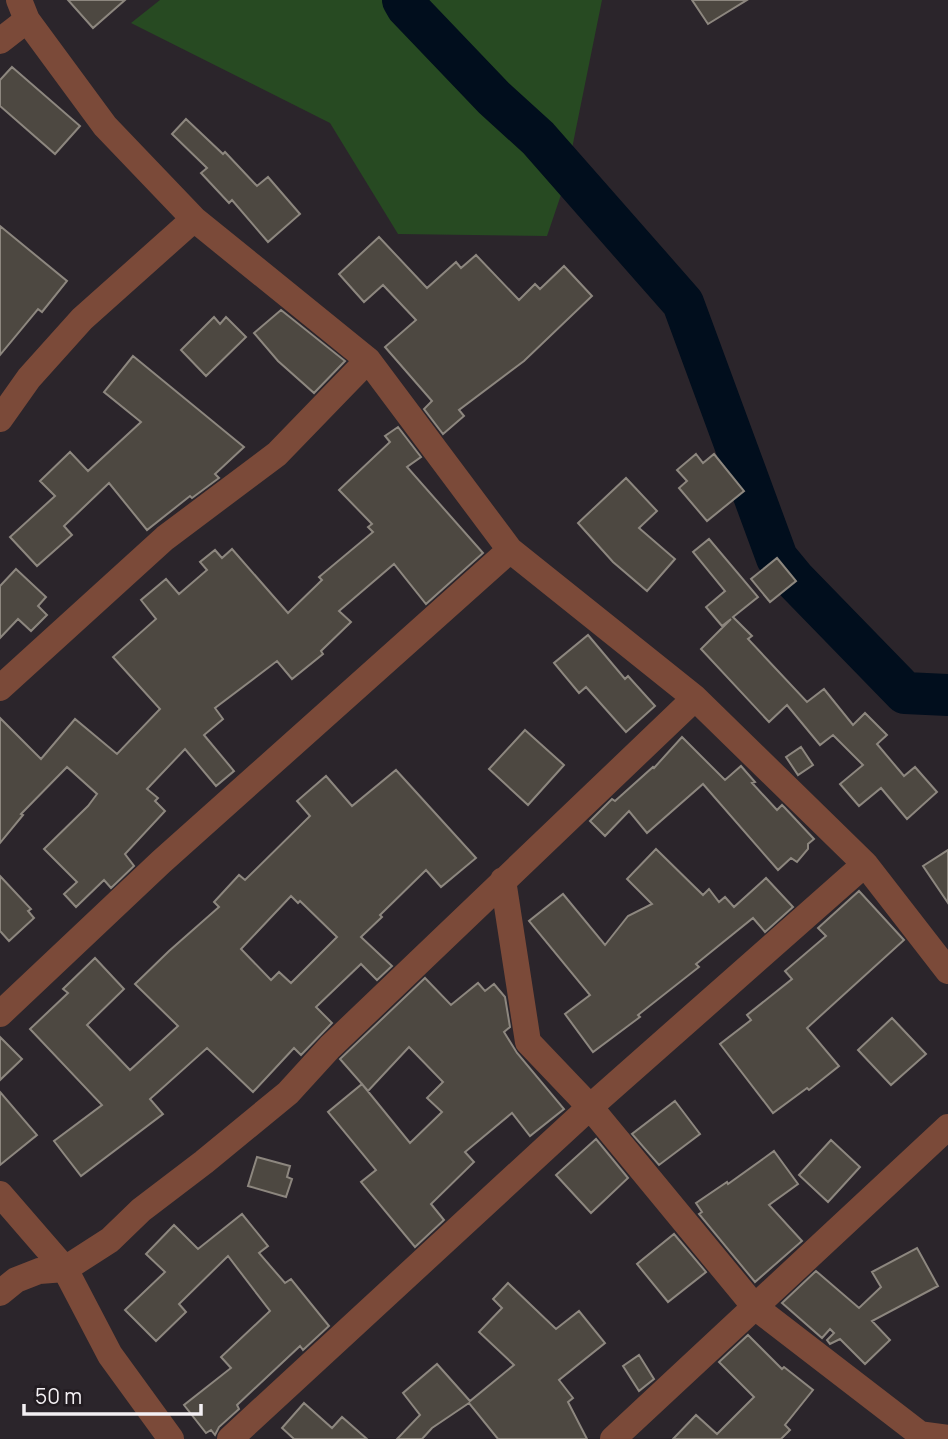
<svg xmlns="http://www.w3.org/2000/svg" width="948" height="1439" viewBox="0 0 948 1439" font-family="Manrope,sans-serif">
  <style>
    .green { fill: #274a22 }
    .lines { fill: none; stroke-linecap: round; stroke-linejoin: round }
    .river { stroke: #010e1d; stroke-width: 42 }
    .building { fill: #4d4841; stroke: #8d877f; stroke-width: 2; fill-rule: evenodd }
    .minor { stroke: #7b4a39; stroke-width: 26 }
  </style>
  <rect width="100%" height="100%" fill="#2b252b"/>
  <path class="green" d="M 160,0 L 602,0 L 565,183 L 547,236 L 398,234 L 330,123 L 131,23 Z"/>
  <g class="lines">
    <path class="river" d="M 403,0 L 407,7 L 494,98 L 538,138 L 683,303 L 777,558 L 796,581 L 905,693 L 948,695"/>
  </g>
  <path class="building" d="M 68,0 L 125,0 L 93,28 Z
    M 692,0 L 747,0 L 708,24 Z
    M 12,67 L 80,126 L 55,154 L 0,106 L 0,80 Z
    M 186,119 L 223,154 L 225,152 L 257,186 L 268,177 L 300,214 L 268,242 L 232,200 L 229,203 L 201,173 L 207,168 L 172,134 Z
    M 0,226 L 67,281 L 42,312 L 38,309 L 0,355 Z
    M 379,237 L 427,288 L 456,262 L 461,268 L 476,255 L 519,300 L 535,284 L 540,289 L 564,266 L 592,296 L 524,361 L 459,410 L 464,416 L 443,434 L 424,409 L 432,401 L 385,347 L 416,320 L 383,285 L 364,302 L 339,274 Z
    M 281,310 L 345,361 L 314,393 L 278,361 L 254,333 Z
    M 214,317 L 220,324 L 226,317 L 246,337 L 206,376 L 181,350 Z
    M 133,356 L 244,447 L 215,474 L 219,478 L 192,498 L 190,496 L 147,530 L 109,483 L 64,526 L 72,535 L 37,566 L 10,537 L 55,496 L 40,481 L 70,452 L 88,471 L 141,422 L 104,392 Z
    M 398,427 L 421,457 L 407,467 L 483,553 L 426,604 L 394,564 L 339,611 L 351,622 L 321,651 L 323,654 L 292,679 L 277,661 L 215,708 L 223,719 L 204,735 L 234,771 L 216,786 L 185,749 L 147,789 L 158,798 L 155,801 L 165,811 L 125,854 L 134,866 L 111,888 L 104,880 L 76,907 L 64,894 L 77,882 L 44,849 L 88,806 L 97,794 L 67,767 L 21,814 L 23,815 L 0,843 L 0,718 L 41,759 L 75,719 L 117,754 L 160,709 L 113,657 L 156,619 L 141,600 L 166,579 L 179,594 L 207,570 L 200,562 L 215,550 L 222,558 L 232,549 L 288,613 L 322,580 L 319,577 L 373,532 L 368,527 L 372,524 L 339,490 L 390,442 L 385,436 Z
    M 696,454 L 703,463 L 714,454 L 744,491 L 707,521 L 679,488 L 687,481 L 677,470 Z
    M 626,478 L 657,511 L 639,528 L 675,559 L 647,591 L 613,562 L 578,523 Z
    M 709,539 L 758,597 L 733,617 L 752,636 L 748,639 L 807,702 L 824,689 L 853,725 L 865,713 L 887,735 L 877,744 L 904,776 L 915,767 L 937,792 L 907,819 L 881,788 L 859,806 L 840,784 L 863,765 L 833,735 L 820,745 L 787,705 L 769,722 L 701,649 L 731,619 L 722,626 L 706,607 L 725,591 L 693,552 Z
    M 777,558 L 796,581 L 770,602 L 751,579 Z
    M 16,569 L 46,597 L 38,606 L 47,615 L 31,631 L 18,619 L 0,638 L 0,586 Z
    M 588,635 L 625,679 L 628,676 L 655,706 L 626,732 L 586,687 L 579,693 L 554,663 Z
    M 525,730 L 564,765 L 528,805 L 489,769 Z
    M 682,737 L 725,780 L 741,766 L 755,782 L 752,783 L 777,810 L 782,805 L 785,808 L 814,839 L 808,844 L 808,849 L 797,862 L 791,858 L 778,870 L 703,784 L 647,833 L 629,811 L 605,836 L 590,821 L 612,799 L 615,801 L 653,767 L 654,768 Z
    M 801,747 L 813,765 L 798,775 L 786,757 Z
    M 396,770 L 476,858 L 441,887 L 426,870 L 380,915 L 382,917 L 361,937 L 392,966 L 377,980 L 361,964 L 316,1007 L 332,1023 L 301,1055 L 294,1048 L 253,1092 L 207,1048 L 150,1099 L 163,1114 L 81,1176 L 54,1141 L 102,1105 L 30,1029 L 68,993 L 63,989 L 95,958 L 124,989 L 87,1025 L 130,1070 L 178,1026 L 135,984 L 169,951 L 219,907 L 214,902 L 239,875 L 245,880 L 310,816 L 297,801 L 326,776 L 352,806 ZM 291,896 L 298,903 L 300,901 L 337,937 L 291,983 L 279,972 L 271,980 L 241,949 Z
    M 656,849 L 703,895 L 709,889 L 719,902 L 725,897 L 734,907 L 766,878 L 793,907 L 765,932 L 753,918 L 696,964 L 699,967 L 638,1015 L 640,1017 L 593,1052 L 565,1014 L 590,995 L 529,921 L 563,894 L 605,945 L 628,916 L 652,904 L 627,879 Z
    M 948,850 L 948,903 L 923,866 Z
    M 0,876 L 31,909 L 28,911 L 34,918 L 9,941 L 0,931 Z
    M 859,891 L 904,940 L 807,1028 L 839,1066 L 809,1090 L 807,1088 L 773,1113 L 720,1044 L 751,1020 L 747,1015 L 792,979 L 785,971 L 826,936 L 818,928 Z
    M 425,978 L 451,1005 L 478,983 L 485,991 L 494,984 L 505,997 L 510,1027 L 504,1032 L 517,1053 L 564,1109 L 530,1136 L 512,1113 L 465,1152 L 474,1162 L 431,1204 L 444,1220 L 415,1247 L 361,1182 L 376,1170 L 328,1112 L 362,1084 L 410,1143 L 442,1112 L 427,1098 L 443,1082 L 409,1047 L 368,1091 L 340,1059 Z
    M 892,1018 L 926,1054 L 891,1085 L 858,1050 Z
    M 0,1037 L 22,1059 L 0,1080 Z
    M 0,1092 L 37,1135 L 0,1165 Z
    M 675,1101 L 700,1134 L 659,1165 L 632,1134 Z
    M 596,1139 L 628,1178 L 591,1213 L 556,1175 Z
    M 831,1140 L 860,1167 L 828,1202 L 799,1175 Z
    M 774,1151 L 798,1184 L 769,1205 L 802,1241 L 755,1282 L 699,1214 L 702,1212 L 696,1203 L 727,1182 L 728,1184 Z
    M 257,1157 L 290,1166 L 287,1177 L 292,1179 L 286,1197 L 248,1186 Z
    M 242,1214 L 268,1246 L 259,1253 L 285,1283 L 291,1279 L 329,1326 L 303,1350 L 300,1346 L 237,1405 L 239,1409 L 219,1427 L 215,1435 L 211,1430 L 206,1433 L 184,1405 L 231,1368 L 221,1357 L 270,1311 L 228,1256 L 179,1304 L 186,1312 L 156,1341 L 125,1310 L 165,1272 L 146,1254 L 174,1225 L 198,1249 Z
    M 674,1234 L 706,1272 L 668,1302 L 637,1264 Z
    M 917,1248 L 938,1286 L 872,1321 L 890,1340 L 865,1364 L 840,1339 L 830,1344 L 827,1340 L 834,1333 L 830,1329 L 822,1338 L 782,1303 L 816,1271 L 859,1308 L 881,1287 L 872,1272 Z
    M 508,1283 L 556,1329 L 579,1311 L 605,1343 L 559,1380 L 573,1398 L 568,1402 L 587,1439 L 498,1439 L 469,1403 L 432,1428 L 422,1439 L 397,1439 L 420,1415 L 403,1393 L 437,1364 L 470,1401 L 514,1365 L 479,1332 L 502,1308 L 493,1299 Z
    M 748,1335 L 782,1369 L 784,1367 L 813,1390 L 785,1425 L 790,1430 L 781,1439 L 673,1439 L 696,1415 L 717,1434 L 754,1397 L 719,1362 Z
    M 639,1355 L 654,1379 L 639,1391 L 623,1366 Z
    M 304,1403 L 332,1428 L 342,1417 L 367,1439 L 294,1439 L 282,1428 Z"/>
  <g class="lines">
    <path class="minor" d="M 19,0 L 27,20 L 105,126 L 194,219 L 368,360 L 510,550 L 695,698 L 865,864 L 948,971
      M 0,41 L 27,20
      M 0,419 L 29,378 L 82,319 L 194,219
      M 0,688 L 165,538 L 277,454 L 368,360
      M 503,880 L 528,1042 L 590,1107 L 755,1307 L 920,1434 L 948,1438
      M 0,1014 L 161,862 L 510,550
      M 0,1194 L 65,1269 L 110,1355 L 171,1439
      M 0,1293 L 16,1280 L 39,1271 L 65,1269 L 110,1240 L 141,1210 L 204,1162 L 288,1093 L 330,1047 L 695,698
      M 230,1439 L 590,1107 L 865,864
      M 613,1439 L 948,1127"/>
  </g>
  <path d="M24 1404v10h177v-10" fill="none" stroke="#f4f0f4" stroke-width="3.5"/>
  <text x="35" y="1404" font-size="21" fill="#f4f0f4" stroke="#221c21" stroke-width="5" paint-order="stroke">50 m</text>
</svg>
